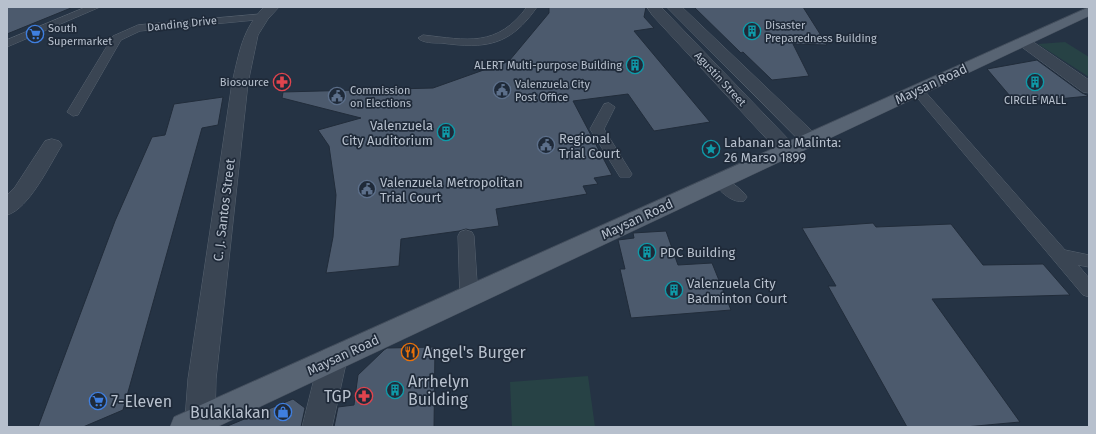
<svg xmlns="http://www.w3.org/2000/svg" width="1096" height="434" viewBox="0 0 1096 434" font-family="'Fira Sans',sans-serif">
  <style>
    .green { fill: #274245 }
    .building { fill: #4c5a6d; stroke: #212c3a }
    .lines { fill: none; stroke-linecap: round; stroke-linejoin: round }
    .service-casing { stroke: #586370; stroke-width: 1 }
    .minor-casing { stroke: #586370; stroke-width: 1 }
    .tertiary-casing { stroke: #586370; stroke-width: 1 }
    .primary-casing { stroke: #444e5c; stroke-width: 1 }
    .service { fill: #3a4553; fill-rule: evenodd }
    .minor { fill: #3a4553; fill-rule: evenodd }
    .tertiary { fill: #3a4553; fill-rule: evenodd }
    .primary { fill: #586473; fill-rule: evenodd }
    .labels { text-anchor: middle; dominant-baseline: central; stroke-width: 3.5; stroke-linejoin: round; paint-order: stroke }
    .far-street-label { font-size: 11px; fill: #b7c0cd; stroke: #1f2a39 }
    .far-poi-label { font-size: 11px; fill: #b7c0cd; stroke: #1f2a39; text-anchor: start }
    .street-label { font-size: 13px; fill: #b7c0cd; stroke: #1f2a39 }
    .poi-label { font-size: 13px; fill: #b7c0cd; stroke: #1f2a39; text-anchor: start }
    .near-poi-label { font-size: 16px; fill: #b7c0cd; stroke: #1f2a39; text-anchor: start }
  </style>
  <rect width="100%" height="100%" fill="#253344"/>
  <path class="green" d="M 1065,42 L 1089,57 L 1089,77 L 1038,44 Z
    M 588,376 L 595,427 L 512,427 L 510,382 Z"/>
  <path class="building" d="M 7,7 L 71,7 L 71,8 L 7,34 Z
    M 549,7 L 646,7 L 644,17 L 654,28 L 634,31 L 710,122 L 654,131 L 628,94 L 573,101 L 612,175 L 594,178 L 598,184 L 583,186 L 587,194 L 496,209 L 499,226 L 470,230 L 466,229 L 459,231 L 401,239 L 399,266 L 326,273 L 333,237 L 336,195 L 329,146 L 318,130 L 361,118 L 282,98 L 283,92 L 433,88 L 509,61 L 549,13 Z
    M 694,7 L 803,7 L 827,45 L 793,44 L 809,76 L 772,80 L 743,52 L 741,53 Z
    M 1037,60 L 1082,93 L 1089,96 L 1016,103 L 987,69 Z
    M 223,97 L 218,125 L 202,128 L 123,410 L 83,427 L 38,427 L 115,221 L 152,137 L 165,135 L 174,104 Z
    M 873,223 L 876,227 L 951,224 L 983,265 L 1043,264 L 1070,295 L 932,299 L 1020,422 L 965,427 L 907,427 L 828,286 L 836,286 L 802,228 Z
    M 666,231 L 678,265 L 712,263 L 731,310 L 631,318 L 620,269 L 625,269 L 618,240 L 634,238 L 633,233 Z
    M 435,347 L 434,427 L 334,427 L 338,407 L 354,405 L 358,375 L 384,350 L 387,348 Z
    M 293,399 L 305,408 L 301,427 L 225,427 Z"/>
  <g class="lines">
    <defs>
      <path id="service" d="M 86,7 L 100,7 L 7,47 L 7,40 Z
        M 527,7 L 537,7 C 510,46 486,49 441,43 C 434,43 422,43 418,38 L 423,35 C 467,40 497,48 527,7 Z
        M 262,14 L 267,17 L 266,19 L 140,31 L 121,40 L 78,115 L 73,116 L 67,112 L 113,36 L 138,25 Z
        M 918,87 L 922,88 L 1065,250 L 1089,255 L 1089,267 L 1078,265 L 1089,278 L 1089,297 L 1083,295 L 914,94 L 912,91 Z
        M 609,103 L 615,107 L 604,129 L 632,174 L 630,177 L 620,177 L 590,129 L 604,104 Z
        M 720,177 C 729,180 742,189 747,197 L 744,201 C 733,204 719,191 713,182 L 715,179 Z
        M 466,230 L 472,232 L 474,236 L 478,297 L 475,302 L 469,304 L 463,302 L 460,297 L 458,236 L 460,232 Z"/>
      <path id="minor" d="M 647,7 L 661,7 L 790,141 L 793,145 L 790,149 L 783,151 L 776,149 L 653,16 Z
        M 667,7 L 682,7 L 812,131 L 814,135 L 812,139 L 805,141 L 798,139 Z
        M 1024,37 L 1029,39 L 1089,80 L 1089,93 L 1083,92 L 1019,45 L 1016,42 L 1019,39 Z
        M 52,139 L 59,141 L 62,145 C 50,164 29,209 7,215 L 7,195 L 15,187 L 45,141 Z
        M 333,347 L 343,351 L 347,359 L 332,427 L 302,427 L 319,359 L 323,351 Z"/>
      <path id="tertiary" d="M 264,7 L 279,7 L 268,19 L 258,35 L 248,83 L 216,379 L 215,420 L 212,427 L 188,427 L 185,420 L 188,379 L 232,83 C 239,54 242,29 264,7 Z"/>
      <path id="primary" d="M 1089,7 L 1089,16 L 217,427 L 170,427 L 174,417 Z"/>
    </defs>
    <use href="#service" class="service-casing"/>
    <use href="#minor" class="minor-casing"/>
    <use href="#tertiary" class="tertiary-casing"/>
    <use href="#primary" class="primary-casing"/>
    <use href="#service" class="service"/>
    <use href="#minor" class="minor"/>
    <use href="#tertiary" class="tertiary"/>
    <use href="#primary" class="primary"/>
  </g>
  <defs>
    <symbol id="building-ring" viewBox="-11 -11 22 22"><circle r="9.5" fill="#1f2a39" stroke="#0f9aa8" stroke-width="1.5"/><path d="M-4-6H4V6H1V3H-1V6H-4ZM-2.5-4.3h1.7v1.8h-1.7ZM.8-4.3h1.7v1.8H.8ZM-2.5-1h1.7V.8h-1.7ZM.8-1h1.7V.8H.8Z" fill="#0f9aa8"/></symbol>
    <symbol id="supermarket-ring" viewBox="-11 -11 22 22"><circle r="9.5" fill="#1f2a39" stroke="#3f7fe0" stroke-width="1.5"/><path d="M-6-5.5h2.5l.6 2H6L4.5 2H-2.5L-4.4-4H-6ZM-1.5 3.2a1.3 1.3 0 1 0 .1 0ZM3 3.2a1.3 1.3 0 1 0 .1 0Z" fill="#3f7fe0"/></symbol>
    <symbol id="pharmacy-ring" viewBox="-11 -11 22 22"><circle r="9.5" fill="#1f2a39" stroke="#e0444e" stroke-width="1.5"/><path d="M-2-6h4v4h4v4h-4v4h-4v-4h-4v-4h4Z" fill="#e0444e"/></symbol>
    <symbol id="civic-ring" viewBox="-11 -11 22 22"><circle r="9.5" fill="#1f2a39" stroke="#5c6f8a" stroke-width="1.5"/><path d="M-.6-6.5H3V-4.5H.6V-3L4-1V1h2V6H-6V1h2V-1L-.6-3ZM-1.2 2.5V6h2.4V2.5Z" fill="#5c6f8a"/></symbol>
    <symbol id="sight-ring" viewBox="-11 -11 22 22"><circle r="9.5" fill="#1f2a39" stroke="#0f9aa8" stroke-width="1.5"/><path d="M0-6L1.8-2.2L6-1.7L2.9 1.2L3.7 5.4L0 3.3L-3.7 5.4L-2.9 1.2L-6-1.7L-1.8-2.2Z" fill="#0f9aa8"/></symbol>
    <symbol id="restaurant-ring" viewBox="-11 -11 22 22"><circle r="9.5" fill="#1f2a39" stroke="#e8710a" stroke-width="1.5"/><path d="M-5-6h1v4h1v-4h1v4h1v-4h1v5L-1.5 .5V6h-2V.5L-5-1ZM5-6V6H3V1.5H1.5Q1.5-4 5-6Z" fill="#e8710a"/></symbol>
    <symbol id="shop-ring" viewBox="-11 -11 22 22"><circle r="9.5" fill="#1f2a39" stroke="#3f7fe0" stroke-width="1.5"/><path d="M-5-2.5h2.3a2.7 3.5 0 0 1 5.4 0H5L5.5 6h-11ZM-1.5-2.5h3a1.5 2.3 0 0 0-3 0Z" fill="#3f7fe0"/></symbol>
  </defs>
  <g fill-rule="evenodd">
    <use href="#building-ring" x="742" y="21" width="20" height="20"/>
    <use href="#supermarket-ring" x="25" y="24" width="20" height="20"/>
    <use href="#building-ring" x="625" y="55" width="20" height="20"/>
    <use href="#pharmacy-ring" x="272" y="72" width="20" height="20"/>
    <use href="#building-ring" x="1025" y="72" width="20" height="20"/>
    <use href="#civic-ring" x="492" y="80" width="20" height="20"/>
    <use href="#civic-ring" x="327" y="86" width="20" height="20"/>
    <use href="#building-ring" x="436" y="122" width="20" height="20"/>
    <use href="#civic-ring" x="536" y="135" width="20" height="20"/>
    <use href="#sight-ring" x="701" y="139" width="20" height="20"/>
    <use href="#civic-ring" x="357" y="179" width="20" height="20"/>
    <use href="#building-ring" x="637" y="242" width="20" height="20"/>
    <use href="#building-ring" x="664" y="280" width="20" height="20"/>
    <use href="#restaurant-ring" x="400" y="342" width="20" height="20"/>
    <use href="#building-ring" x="385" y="380" width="20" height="20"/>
    <use href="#pharmacy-ring" x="354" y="386" width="20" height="20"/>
    <use href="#supermarket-ring" x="88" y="391" width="20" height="20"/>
    <use href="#shop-ring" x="273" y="402" width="20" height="20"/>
  </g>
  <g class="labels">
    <g class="far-street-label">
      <text transform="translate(182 24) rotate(-6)">Danding Drive</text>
      <text transform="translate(720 79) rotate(47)">Agustin Street</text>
    </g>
    <g class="far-poi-label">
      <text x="765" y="25">Disaster<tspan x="765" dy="13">Preparedness Building</tspan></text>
      <text x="48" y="28">South<tspan x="48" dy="13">Supermarket</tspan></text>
      <text x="622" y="65" text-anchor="end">ALERT Multi-purpose Building</text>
      <text x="269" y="82" text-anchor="end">Biosource</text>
      <text x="515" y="84">Valenzuela City<tspan x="515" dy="13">Post Office</tspan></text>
      <text x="350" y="90">Commission<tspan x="350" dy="13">on Elections</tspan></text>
      <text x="1035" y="100" text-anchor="middle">CIRCLE MALL</text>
    </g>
    <g class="street-label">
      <text transform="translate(931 84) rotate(-25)">Maysan Road</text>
      <text transform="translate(224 210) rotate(-83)">C. J. Santos Street</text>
      <text transform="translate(637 219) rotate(-25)">Maysan Road</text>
      <text transform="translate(343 355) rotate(-25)">Maysan Road</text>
    </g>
    <g class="poi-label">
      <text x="433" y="125" text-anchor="end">Valenzuela<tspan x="433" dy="15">City Auditorium</tspan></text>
      <text x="559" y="138">Regional<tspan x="559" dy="15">Trial Court</tspan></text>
      <text x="724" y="142">Labanan sa Malinta:<tspan x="724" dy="15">26 Marso 1899</tspan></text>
      <text x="380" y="182">Valenzuela Metropolitan<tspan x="380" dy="15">Trial Court</tspan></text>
      <text x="660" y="252">PDC Building</text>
      <text x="687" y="283">Valenzuela City<tspan x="687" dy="15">Badminton Court</tspan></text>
    </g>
    <g class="near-poi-label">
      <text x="423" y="352">Angel's Burger</text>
      <text x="408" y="381">Arrhelyn<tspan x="408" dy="18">Building</tspan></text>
      <text x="351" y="396" text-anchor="end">TGP</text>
      <text x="111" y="401">7-Eleven</text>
      <text x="270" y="412" text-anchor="end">Bulaklakan</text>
    </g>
  </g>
  <rect width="1096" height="434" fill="none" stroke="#b7c0cd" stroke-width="16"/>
</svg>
